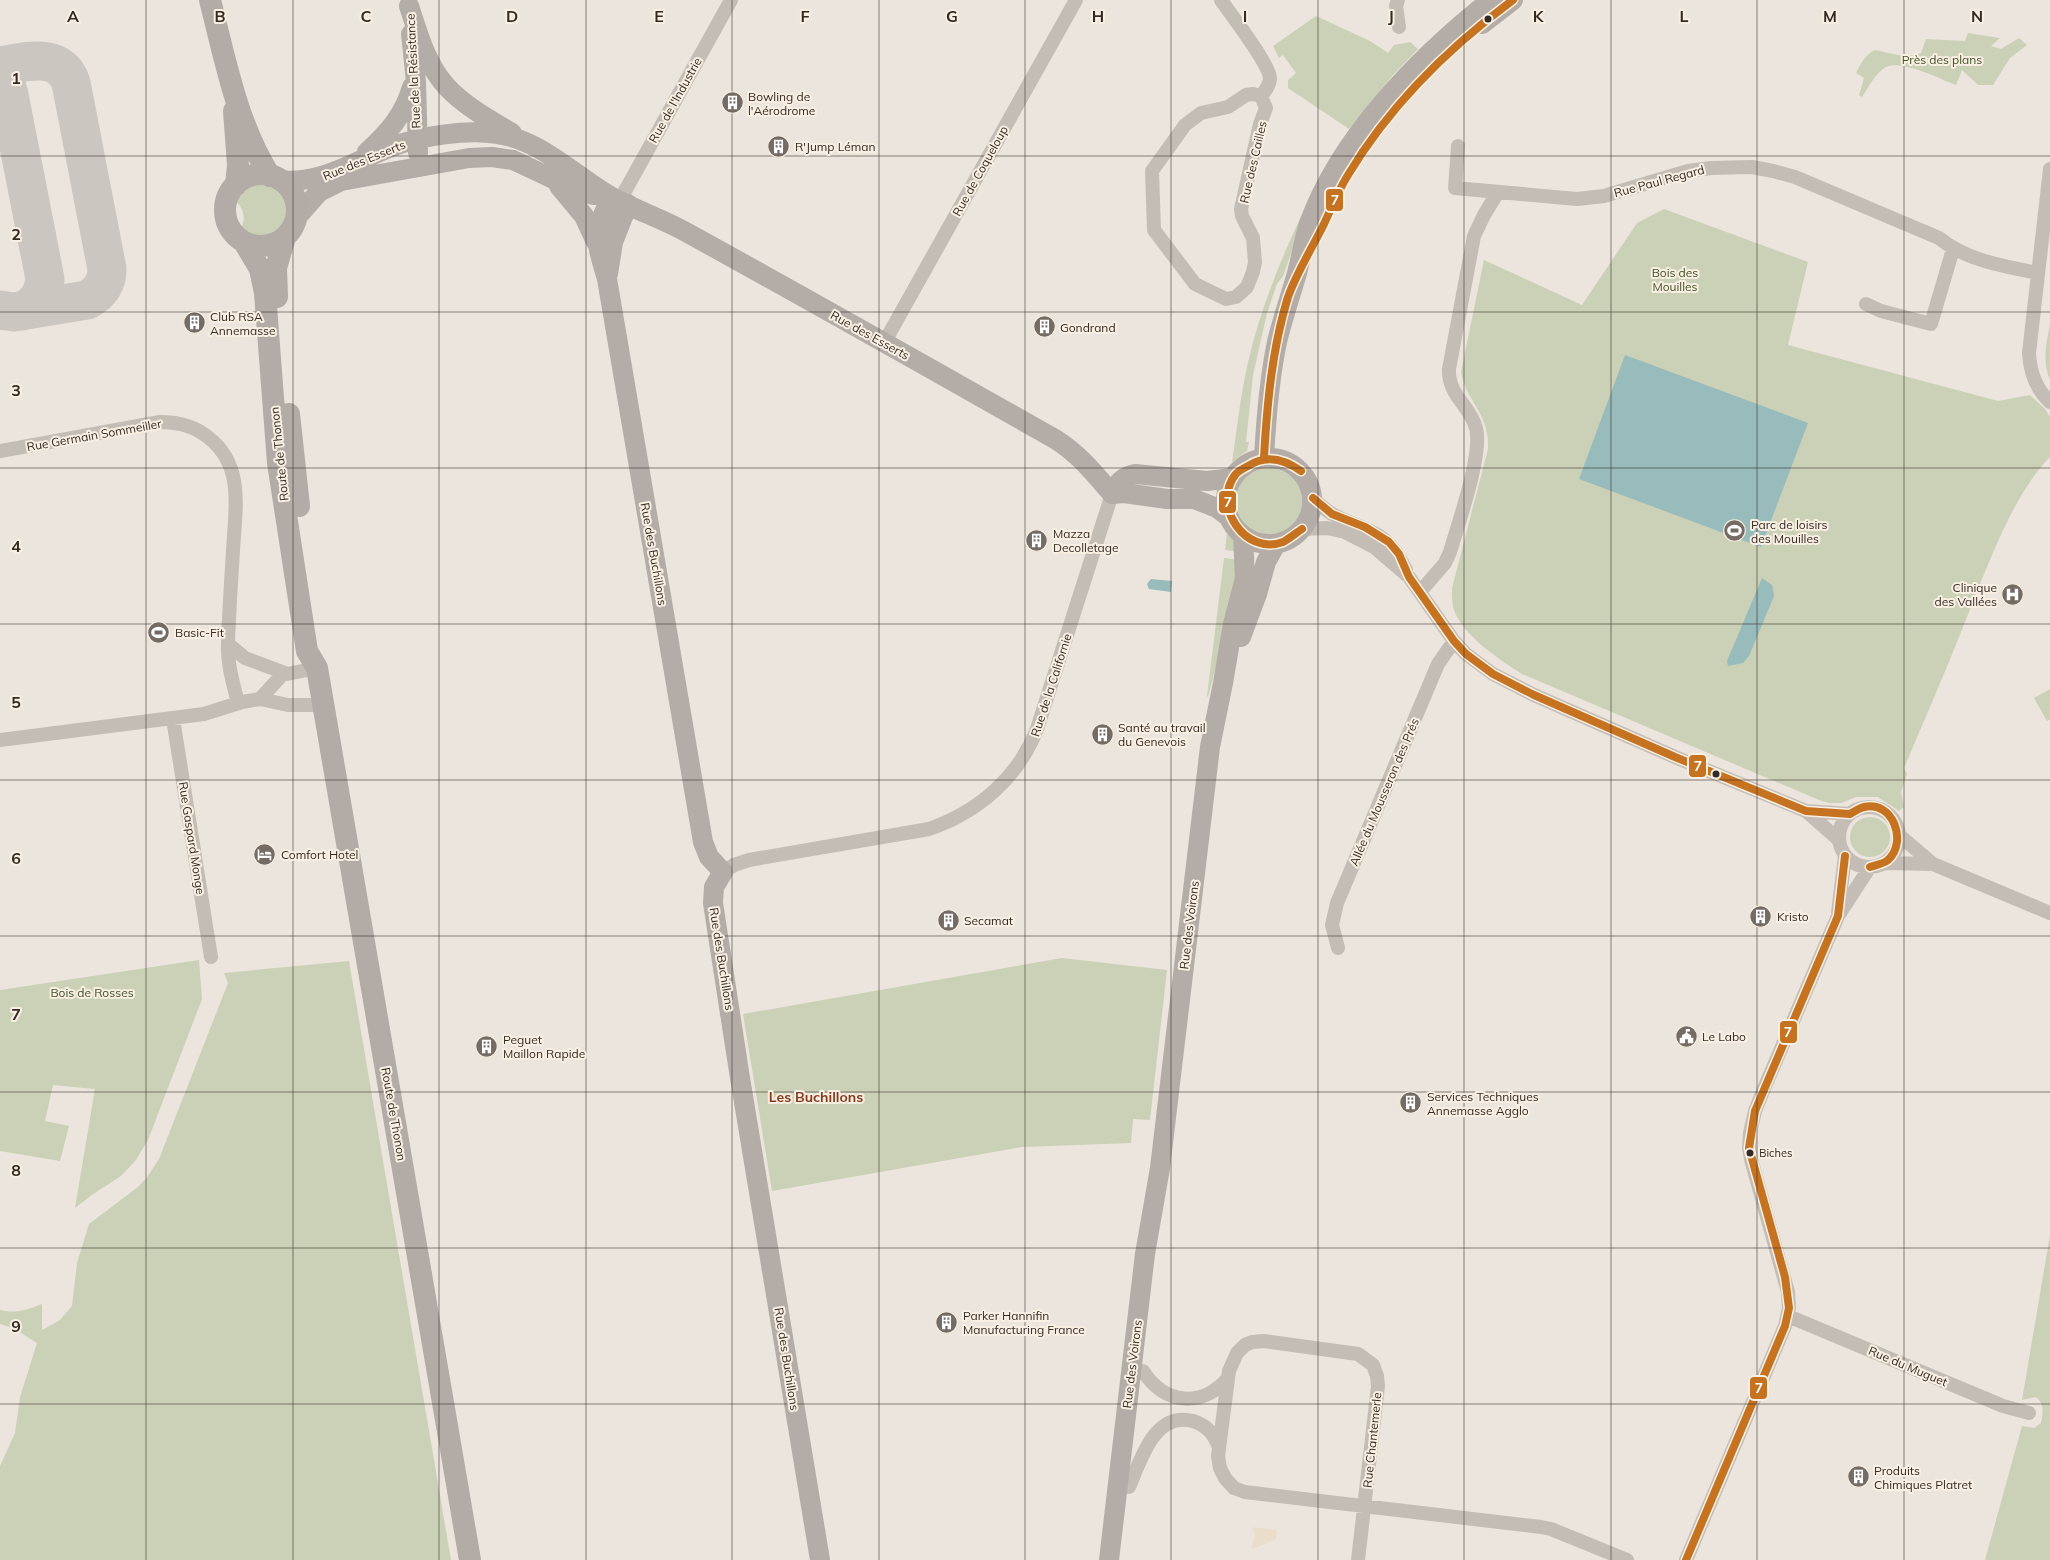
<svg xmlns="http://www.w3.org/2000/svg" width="2050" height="1560" viewBox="0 0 2050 1560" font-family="Mulish,sans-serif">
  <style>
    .green { fill: #cbd1b6 }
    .plaza { fill: #eadecb }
    .water { fill: #98bbbc }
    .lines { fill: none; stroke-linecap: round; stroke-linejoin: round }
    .taxiway { stroke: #cbc6bf; stroke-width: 39 }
    .street { stroke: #c4bdb6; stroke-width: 14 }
    .secondary { stroke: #b4ada7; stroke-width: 20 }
    .primary { stroke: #b2aba6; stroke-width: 22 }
    .bus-1-casing { stroke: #f9f0e3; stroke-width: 11 }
    .bus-1 { stroke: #c57320; stroke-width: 8 }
    .grid { fill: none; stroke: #342a25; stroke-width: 1; stroke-opacity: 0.55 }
    .bus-dot { fill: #342a25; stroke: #f9f0e3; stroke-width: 2 }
    .labels { text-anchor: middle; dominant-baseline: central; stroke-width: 4; stroke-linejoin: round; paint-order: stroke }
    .bus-label { font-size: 11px; fill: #342a25; stroke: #f9f0e3; text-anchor: start }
    .park-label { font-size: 12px; fill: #415229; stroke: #f9f0e3 }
    .street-label { font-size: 12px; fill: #342a25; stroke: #f9f0e3 }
    .poi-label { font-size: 12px; fill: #342a25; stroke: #f9f0e3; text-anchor: start }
    .neighbourhood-label { font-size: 14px; font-weight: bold; fill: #843a1d; stroke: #f9f0e3 }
    .grid-label { font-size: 16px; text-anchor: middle; font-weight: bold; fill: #342a25; stroke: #f9f0e3; stroke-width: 4; stroke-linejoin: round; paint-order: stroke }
    .line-badge { stroke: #f9f0e3; stroke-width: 2 }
    .badge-label { font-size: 14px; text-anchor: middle; font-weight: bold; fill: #fff }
  </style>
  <rect width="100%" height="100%" fill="#ebe5dd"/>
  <path class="green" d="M 1316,16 L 1370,41 L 1388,53 L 1394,45 L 1410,42 L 1418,49 L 1392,76 L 1349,129 L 1288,88 L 1288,80 L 1296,73 L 1283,55 L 1279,58 L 1273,46 Z
    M 1968,33 L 2000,38 L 1991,46 L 2001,49 L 2019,38 L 2027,45 L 2010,58 L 1993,85 L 1978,85 L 1962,70 L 1956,85 C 1940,79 1902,59 1886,67 C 1876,72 1868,88 1862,97 L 1859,95 L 1864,78 L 1856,73 C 1861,63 1865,55 1875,50 C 1891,53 1905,59 1921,53 L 1926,39 L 1965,41 Z
    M 257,183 C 262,183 267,185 272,186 C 309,200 278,258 241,229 C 246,218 244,209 236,201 L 244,189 Z
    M 1305,208 L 1299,231 L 1283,276 L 1277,284 L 1267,313 L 1253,375 L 1246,442 L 1249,442 L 1247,451 L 1232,462 C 1237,430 1240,398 1247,367 C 1259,312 1281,258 1305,208 Z
    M 1664,209 L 1808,262 L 1788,345 L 1998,401 L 2030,395 L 2045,409 L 2050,417 L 2050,457 C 2010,497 1983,579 1961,632 C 1943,678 1923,723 1904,768 L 1907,774 L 1901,792 L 1904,807 L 1899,811 L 1878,797 L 1856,797 L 1841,803 L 1829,803 L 1819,800 L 1522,674 C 1499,659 1461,635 1453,607 C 1452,601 1452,594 1452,588 L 1488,449 C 1490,413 1466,402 1461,372 L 1484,260 L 1582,305 L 1637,223 Z
    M 2050,325 L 2050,380 C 2042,361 2046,344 2050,325 Z
    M1236 501a33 33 0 1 1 66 0a33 33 0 1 1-66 0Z
    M 1227,533 L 1234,541 L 1239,552 L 1225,550 Z
    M 1224,558 L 1239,560 L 1237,585 L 1208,697 L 1207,696 Z
    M 2050,689 L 2050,719 L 2047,721 L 2034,698 Z
    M1850 837a20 20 0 1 1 40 0a20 20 0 1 1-40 0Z
    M 1062,958 L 1167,970 L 1150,1120 L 1133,1119 L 1131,1143 L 1022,1147 L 772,1191 L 743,1014 Z
    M 199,960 L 202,999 L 148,1140 L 136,1160 L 121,1176 L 93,1194 L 75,1208 L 95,1089 L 53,1085 L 45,1121 L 69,1126 L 60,1161 L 0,1151 L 0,990 Z
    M 349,961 L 451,1560 L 0,1560 L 0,1466 L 15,1433 L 20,1397 L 37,1343 L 13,1328 L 0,1324 L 0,1310 C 16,1314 27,1310 42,1304 L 42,1330 L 60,1320 L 72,1306 L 77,1263 L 89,1224 L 138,1187 L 148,1176 L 159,1159 L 228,983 L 224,973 Z
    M 2050,1235 L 2050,1560 L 1985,1560 L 2022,1426 L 2034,1428 L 2041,1423 C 2043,1412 2045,1405 2036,1397 L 2022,1400 Z"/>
  <path class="plaza" d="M 1251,1527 L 1277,1530 L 1276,1539 L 1252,1549 L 1255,1531 Z"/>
  <path class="water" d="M 1625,355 L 1808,423 L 1761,547 L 1579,479 Z
    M 1762,578 L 1772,585 L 1774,596 L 1749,656 L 1743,663 L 1728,666 L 1727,661 Z
    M 1151,579 L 1172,581 L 1171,592 L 1149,589 L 1147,584 Z"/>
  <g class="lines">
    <path class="taxiway" d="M 0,66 C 25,62 60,51 71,83 L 107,269 C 107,283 100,293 87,300 L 14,312 L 0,310
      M 0,79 L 7,88 L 9,95 L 45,279 C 43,295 36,305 22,311"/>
    <path class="street" d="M 1221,0 C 1231,15 1269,63 1270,78 C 1270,85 1265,91 1261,96
      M 1398,0 L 1396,6 L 1399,27
      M 1253,94 L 1261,96 L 1266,108 L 1260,124 L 1241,209 L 1242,216 L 1253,238 L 1255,262 L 1253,272 L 1247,287 L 1236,297 L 1226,299 L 1195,284 L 1154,230 L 1152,171 L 1185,125 L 1201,113 L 1228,107 L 1246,95 Z
      M 1458,146 L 1455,188 L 1577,199 L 1604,196 L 1688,171 L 1711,168 L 1752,167 L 1773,171 L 1795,177 L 1939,238 C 1967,261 2004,266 2038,273
      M 2050,169 L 2029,353 C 2030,372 2036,389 2050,402
      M 620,200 L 731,0
      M 1866,304 L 1881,311 L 1931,324 L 1953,249
      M 884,343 L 1076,0
      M 0,451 L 160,422 C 178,422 195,426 209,438 C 245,466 235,511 233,551 C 231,582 229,613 228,643 C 227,663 233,683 238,703
      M 1313,498 C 1319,504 1326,511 1334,515 C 1369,533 1387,529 1406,570
      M 1302,529 L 1327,528 L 1345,532 L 1374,547 L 1409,577 L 1454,641 L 1466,654 L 1493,674 L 1534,695 L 1675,757 L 1806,811 L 1839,840
      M 1420,592 L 1445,563 L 1450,552 C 1458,524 1483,454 1476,428 C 1470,405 1448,396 1449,369 L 1474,236 L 1484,215 L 1498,192
      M 228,644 L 245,658 L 285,673
      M 260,699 L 282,675 L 317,668
      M 173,719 L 211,957
      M 0,740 L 204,714 L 242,702 L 260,699 L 288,705 L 323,705
      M1839 837a30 30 0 1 1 60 0a30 30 0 1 1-60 0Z
      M 1806,811 L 1850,814
      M 1899,835 L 1933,864 L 2050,913
      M 1884,863 L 1933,864
      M 723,872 L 734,865 L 749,860 L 929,829 C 978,812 1018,778 1037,729 L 1112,494
      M 1838,913 L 1845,856
      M 1338,948 L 1332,925 L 1337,903 L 1438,664 L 1454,641
      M 1788,1316 L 2003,1406 L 2029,1413
      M 1143,1371 C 1165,1405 1202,1408 1228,1378
      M 1129,1487 C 1141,1460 1154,1411 1193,1421 C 1206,1425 1215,1435 1219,1448
      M 1358,1560 L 1378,1386 L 1377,1376 L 1373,1365 L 1358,1354 L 1264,1341 L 1252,1342 L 1245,1345 L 1237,1353 L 1229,1371 L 1218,1456 L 1220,1468 L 1225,1478 L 1234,1488 L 1245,1492 L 1541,1527 L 1551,1529 L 1627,1560
      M 1686,1560 L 1785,1326 L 1789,1308 L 1788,1292 L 1751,1159 L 1749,1148 L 1750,1133 L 1755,1111 L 1763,1091 L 1838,916 L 1870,867"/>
    <path class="secondary" d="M 409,6 C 418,33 426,64 446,86 C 463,105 490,120 512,133
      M 1482,24 L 1513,0
      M 411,34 L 416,82 L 418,153
      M 367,152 C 388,133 404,115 412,87
      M 279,180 C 322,185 356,160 394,146 C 422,136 467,129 497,134 C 539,139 574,175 610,196 C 633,209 660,218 684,231 C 808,299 931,369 1055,439 C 1079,454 1094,473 1112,494
      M 559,186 L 584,216 L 596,242
      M 611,197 C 593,236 595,238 607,279 L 703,842 L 709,857 L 723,872 L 714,887 L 713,903 L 740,1078 L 820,1560
      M 296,218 L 319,192 L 341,181 L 469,158 L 492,157 L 513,160 L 581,192 L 594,195
      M 608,274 L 613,242 L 628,204
      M1226 501a43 43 0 1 1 86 0a43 43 0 1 1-86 0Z
      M 1264,458 C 1266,420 1269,380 1277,342 C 1282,321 1289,300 1295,280 C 1301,261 1303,242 1309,224 C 1340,137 1420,56 1491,0
      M 1112,494 C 1117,483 1123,476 1135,474 L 1207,481 L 1233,478
      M 1112,494 L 1124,493 L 1167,499 L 1194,499 L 1217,508 L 1229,517
      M 1241,637 L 1257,594 L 1266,562 L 1276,544
      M 1109,1560 L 1145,1254 L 1160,1168 L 1210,747 L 1223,683 L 1233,624 L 1245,578 L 1243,536"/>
    <path class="primary" d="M 210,0 C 225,59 237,124 270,176
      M 234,111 L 238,165 L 236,185
      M225 210a36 36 0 1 1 72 0a36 36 0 1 1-72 0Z
      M 244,242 L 260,269 L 265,293 L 278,463 L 307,651 L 317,668 L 470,1560
      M 277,297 L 276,268 L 285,237
      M 289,414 L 299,506"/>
    <defs>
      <path id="bus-1" d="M 1264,458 C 1267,404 1272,349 1288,297 C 1297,272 1311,250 1323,226 C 1331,209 1338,191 1348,175 C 1390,105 1448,48 1513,0
        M 1301,471 C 1284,459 1266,454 1248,466 C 1244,468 1238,471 1235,475 C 1212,506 1245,556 1283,542 C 1289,539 1296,533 1302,529
        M 1313,498 L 1332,514 L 1365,527 L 1389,542 L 1399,554 L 1409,577 L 1454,641 L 1466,654 L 1493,674 L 1534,695 L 1675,757 L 1806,811 L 1850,814
        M 1850,814 C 1854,812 1859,808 1864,807 C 1893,800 1908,842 1888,860 C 1883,864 1876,865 1870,867
        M 1686,1560 L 1785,1326 L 1789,1308 L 1785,1277 L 1749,1148 L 1755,1111 L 1838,916 L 1845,856"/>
    </defs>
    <use href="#bus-1" class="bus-1-casing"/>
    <use href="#bus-1" class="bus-1"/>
  </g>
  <path class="grid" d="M 146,0 L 146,1560M 293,0 L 293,1560M 439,0 L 439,1560M 586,0 L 586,1560M 732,0 L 732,1560M 879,0 L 879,1560M 1025,0 L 1025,1560M 1171,0 L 1171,1560M 1318,0 L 1318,1560M 1464,0 L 1464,1560M 1611,0 L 1611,1560M 1757,0 L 1757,1560M 1904,0 L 1904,1560M 0,156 L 2050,156M 0,312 L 2050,312M 0,468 L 2050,468M 0,624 L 2050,624M 0,780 L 2050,780M 0,936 L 2050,936M 0,1092 L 2050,1092M 0,1248 L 2050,1248M 0,1404 L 2050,1404"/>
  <defs>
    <symbol id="building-disc" viewBox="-11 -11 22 22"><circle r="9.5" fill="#746b65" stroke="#f9f0e3"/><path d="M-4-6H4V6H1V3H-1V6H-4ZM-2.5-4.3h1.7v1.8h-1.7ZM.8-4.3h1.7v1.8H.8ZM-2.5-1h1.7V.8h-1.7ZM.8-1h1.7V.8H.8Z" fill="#fff"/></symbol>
    <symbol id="stadium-disc" viewBox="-11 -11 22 22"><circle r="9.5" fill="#746b65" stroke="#f9f0e3"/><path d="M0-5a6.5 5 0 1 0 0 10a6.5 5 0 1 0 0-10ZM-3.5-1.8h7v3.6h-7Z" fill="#fff"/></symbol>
    <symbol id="hospital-disc" viewBox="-11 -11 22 22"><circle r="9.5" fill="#746b65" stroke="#f9f0e3"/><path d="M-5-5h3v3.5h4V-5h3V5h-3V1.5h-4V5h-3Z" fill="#fff"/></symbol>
    <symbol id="hotel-disc" viewBox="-11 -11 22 22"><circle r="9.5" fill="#746b65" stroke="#f9f0e3"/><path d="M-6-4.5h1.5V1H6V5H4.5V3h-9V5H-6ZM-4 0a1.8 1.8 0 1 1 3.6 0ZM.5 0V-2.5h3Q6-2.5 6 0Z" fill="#fff"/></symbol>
    <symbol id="civic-disc" viewBox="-11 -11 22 22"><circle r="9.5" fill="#746b65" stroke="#f9f0e3"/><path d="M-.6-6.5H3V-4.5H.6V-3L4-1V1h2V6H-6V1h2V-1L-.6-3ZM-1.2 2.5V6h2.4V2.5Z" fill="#fff"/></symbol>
  </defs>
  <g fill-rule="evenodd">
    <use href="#building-disc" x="720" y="90" width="25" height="25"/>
    <use href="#building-disc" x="766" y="134" width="25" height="25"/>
    <use href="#building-disc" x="182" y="310" width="25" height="25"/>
    <use href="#building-disc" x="1032" y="314" width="25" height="25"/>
    <use href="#stadium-disc" x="1722" y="518" width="25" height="25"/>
    <use href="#building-disc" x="1024" y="528" width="25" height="25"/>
    <use href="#hospital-disc" x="2000" y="582" width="25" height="25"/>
    <use href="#stadium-disc" x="146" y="620" width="25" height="25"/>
    <use href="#building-disc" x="1090" y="722" width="25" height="25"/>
    <use href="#hotel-disc" x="252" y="842" width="25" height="25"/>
    <use href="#building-disc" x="1748" y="904" width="25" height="25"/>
    <use href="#building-disc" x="936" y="908" width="25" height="25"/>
    <use href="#civic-disc" x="1674" y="1024" width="25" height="25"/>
    <use href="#building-disc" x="474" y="1034" width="25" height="25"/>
    <use href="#building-disc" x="1398" y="1090" width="25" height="25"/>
    <use href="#building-disc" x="934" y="1310" width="25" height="25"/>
    <use href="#building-disc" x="1846" y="1464" width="25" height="25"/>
  </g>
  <g class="bus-dot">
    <circle cx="1488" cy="19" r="4.5"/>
    <circle cx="1716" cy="774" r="4.5"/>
    <circle cx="1750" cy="1153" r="4.5"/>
  </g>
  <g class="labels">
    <g class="bus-label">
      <text x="1759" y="1153">Biches</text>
    </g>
    <g class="park-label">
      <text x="1942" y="59">Près des plans</text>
      <text x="1675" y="272">Bois des<tspan x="1675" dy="14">Mouilles</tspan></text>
      <text x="92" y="992">Bois de Rosses</text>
    </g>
    <g class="street-label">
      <text transform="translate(413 71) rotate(-93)">Rue de la Résistance</text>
      <text transform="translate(675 100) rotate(-61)">Rue de l'Industrie</text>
      <text transform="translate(364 160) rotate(-22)">Rue des Esserts</text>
      <text transform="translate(1253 162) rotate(-77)">Rue des Cailles</text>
      <text transform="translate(980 171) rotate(-61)">Rue de Coqueloup</text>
      <text transform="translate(1659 181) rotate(-15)">Rue Paul Regard</text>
      <text transform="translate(870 335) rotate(29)">Rue des Esserts</text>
      <text transform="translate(94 435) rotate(-10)">Rue Germain Sommeiller</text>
      <text transform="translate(279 454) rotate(-96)">Route de Thonon</text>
      <text transform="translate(654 554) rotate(80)">Rue des Buchillons</text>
      <text transform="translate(1051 685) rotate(-72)">Rue de la Californie</text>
      <text transform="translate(1384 792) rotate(-67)">Allée du Mousseron des Prés</text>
      <text transform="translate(192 838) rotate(81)">Rue Gaspard Monge</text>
      <text transform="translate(1189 925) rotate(-83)">Rue des Voirons</text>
      <text transform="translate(722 959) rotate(81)">Rue des Buchillons</text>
      <text transform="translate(394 1114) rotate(80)">Route de Thonon</text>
      <text transform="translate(787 1359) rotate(81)">Rue des Buchillons</text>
      <text transform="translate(1132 1364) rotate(-83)">Rue des Voirons</text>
      <text transform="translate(1908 1366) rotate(23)">Rue du Muguet</text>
      <text transform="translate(1372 1440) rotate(-84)">Rue Chantemerle</text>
    </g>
    <g class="poi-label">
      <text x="748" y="96">Bowling de<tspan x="748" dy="14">l'Aérodrome</tspan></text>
      <text x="795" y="146">R'Jump Léman</text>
      <text x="210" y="316">Club RSA<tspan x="210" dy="14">Annemasse</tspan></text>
      <text x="1060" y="327">Gondrand</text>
      <text x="1751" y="524">Parc de loisirs<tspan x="1751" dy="14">des Mouilles</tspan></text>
      <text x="1053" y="533">Mazza<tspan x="1053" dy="14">Decolletage</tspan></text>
      <text x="1997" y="587" text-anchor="end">Clinique<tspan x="1997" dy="14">des Vallées</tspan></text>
      <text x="175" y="632">Basic-Fit</text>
      <text x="1118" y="727">Santé au travail<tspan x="1118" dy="14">du Genevois</tspan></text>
      <text x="281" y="854">Comfort Hotel</text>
      <text x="1777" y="916">Kristo</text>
      <text x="964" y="920">Secamat</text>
      <text x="1702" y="1036">Le Labo</text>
      <text x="503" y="1039">Peguet<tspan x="503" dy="14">Maillon Rapide</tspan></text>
      <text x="1427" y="1096">Services Techniques<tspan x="1427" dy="14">Annemasse Agglo</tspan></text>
      <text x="963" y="1315">Parker Hannifin<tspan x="963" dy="14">Manufacturing France</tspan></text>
      <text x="1874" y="1470">Produits<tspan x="1874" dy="14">Chimiques Platret</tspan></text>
    </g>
    <g class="neighbourhood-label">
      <text x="816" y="1097">Les Buchillons</text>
    </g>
  </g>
  <g class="grid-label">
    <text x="73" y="22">A</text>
    <text x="220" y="22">B</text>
    <text x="366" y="22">C</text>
    <text x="512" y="22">D</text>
    <text x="659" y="22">E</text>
    <text x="805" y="22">F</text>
    <text x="952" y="22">G</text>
    <text x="1098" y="22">H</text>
    <text x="1245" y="22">I</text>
    <text x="1391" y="22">J</text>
    <text x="1538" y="22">K</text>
    <text x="1684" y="22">L</text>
    <text x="1830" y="22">M</text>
    <text x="1977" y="22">N</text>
    <text x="16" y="84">1</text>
    <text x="16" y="240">2</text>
    <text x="16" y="396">3</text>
    <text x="16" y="552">4</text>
    <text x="16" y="708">5</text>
    <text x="16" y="864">6</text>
    <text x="16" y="1020">7</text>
    <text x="16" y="1176">8</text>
    <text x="16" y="1332">9</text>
  </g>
  <g class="line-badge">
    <rect x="1325" y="188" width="19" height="24" rx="5" fill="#c57320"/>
    <rect x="1218" y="490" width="19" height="24" rx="5" fill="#c57320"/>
    <rect x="1688" y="754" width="19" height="24" rx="5" fill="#c57320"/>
    <rect x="1779" y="1020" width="19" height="24" rx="5" fill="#c57320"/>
    <rect x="1749" y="1376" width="19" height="24" rx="5" fill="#c57320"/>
  </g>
  <g class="badge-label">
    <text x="1335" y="205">7</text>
    <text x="1228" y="507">7</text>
    <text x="1698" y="771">7</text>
    <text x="1788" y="1037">7</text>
    <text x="1759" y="1393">7</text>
  </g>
</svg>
